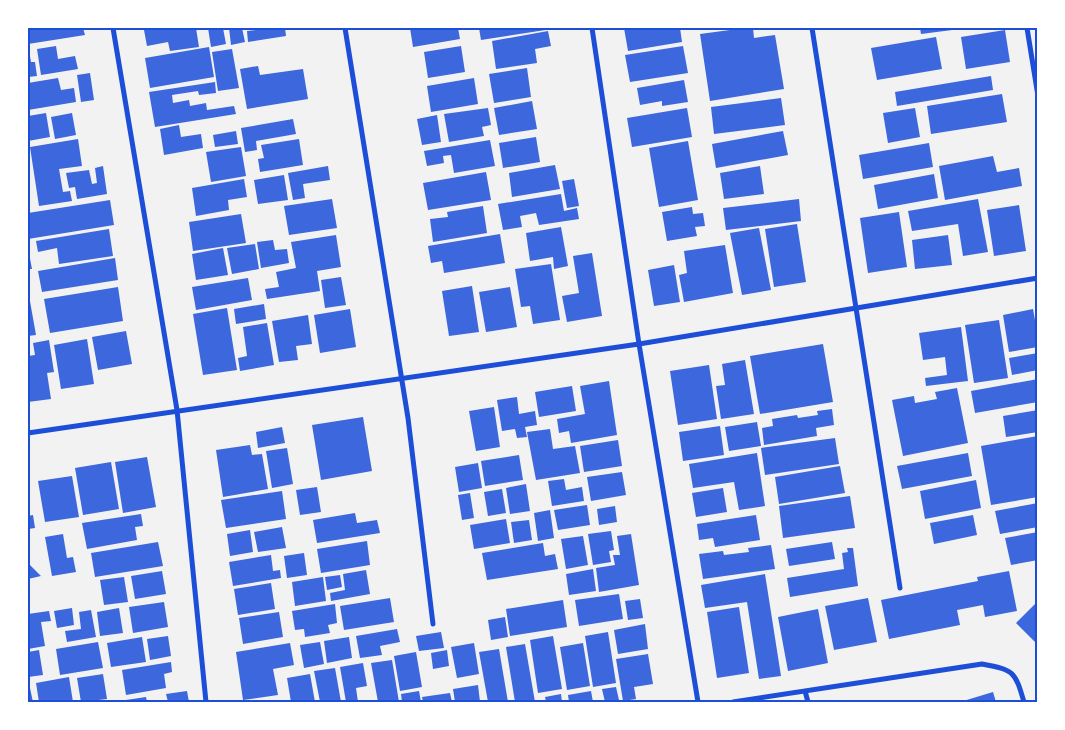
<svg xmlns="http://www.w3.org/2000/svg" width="1065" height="730" viewBox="0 0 1065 730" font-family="Roboto,sans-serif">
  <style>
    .building { fill: #3d67dc }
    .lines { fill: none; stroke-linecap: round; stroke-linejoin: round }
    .minor { stroke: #1d4ed8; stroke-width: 5 }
    .neatline { fill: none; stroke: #1d4ed8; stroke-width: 2 }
  </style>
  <rect width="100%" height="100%" fill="#f2f2f2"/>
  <path class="building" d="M 28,28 L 83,28 L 85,35 L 28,44 Z
    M 159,28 L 196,28 L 199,47 L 170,51 L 168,42 L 147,46 L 144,30 Z
    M 208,28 L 223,28 L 226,44 L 211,47 Z
    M 229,28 L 242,28 L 245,42 L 231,45 Z
    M 263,28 L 285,28 L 286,36 L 248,42 L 247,31 L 263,29 Z
    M 410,28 L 458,28 L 460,39 L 413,47 Z
    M 479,28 L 552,28 L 552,29 L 481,40 Z
    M 624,28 L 680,28 L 682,42 L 628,51 Z
    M 745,28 L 753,28 L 754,38 L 775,35 L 784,89 L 710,101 L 700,34 Z
    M 920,28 L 960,28 L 960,29 L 921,34 Z
    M 1005,30 L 1010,62 L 966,69 L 961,37 Z
    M 548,31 L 551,46 L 535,49 L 537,63 L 496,69 L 492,41 Z
    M 936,37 L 942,69 L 877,80 L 871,48 Z
    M 28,45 L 31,62 L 35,62 L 37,76 L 28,77 Z
    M 56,46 L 58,59 L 75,56 L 78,69 L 41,75 L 37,49 Z
    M 461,46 L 465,72 L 428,78 L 424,52 Z
    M 683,46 L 688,73 L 630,82 L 625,55 Z
    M 209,47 L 214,77 L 150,88 L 145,58 Z
    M 232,49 L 239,88 L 218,91 L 212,52 Z
    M 258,66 L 260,75 L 303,69 L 308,99 L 247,109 L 240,69 Z
    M 527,68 L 531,97 L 494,103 L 489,74 Z
    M 90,73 L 94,100 L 81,102 L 77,75 Z
    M 991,76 L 993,90 L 897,106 L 895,92 Z
    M 58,78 L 61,90 L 74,88 L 76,102 L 28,110 L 28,83 Z
    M 474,78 L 478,104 L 431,112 L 427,86 Z
    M 684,80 L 688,102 L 662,106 L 662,101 L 640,105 L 637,88 Z
    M 215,82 L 216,93 L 199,95 L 198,91 L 172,95 L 173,103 L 189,100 L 190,106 L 206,103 L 207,110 L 234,106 L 236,114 L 155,127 L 149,92 Z
    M 1002,94 L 1007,122 L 931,134 L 927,106 Z
    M 781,98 L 785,125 L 714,134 L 711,107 Z
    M 532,101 L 537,129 L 499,135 L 494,108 Z
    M 488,108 L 491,125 L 482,127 L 484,136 L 449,142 L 444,114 Z
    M 687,108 L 692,137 L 632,147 L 627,118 Z
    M 915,108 L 920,137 L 888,143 L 883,113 Z
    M 46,113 L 50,137 L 28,141 L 28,116 Z
    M 72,113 L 76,135 L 55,139 L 51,117 Z
    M 437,115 L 441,142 L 422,145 L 417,119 Z
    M 293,119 L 296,134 L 256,141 L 257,150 L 245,152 L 241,128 Z
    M 179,125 L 181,137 L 201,134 L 203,148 L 164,155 L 160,129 Z
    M 236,131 L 238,144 L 215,147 L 213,135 Z
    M 783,131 L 788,155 L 716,168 L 712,144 Z
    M 536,137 L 540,162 L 503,168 L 499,143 Z
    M 78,139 L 82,166 L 59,169 L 63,192 L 70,191 L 72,201 L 39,206 L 30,147 Z
    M 299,139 L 303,165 L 260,172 L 258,159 L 264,158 L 261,145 Z
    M 490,140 L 495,166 L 454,173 L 451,155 L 443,156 L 444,163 L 427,166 L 424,151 Z
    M 688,141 L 698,200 L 659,207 L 649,148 Z
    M 929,143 L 933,167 L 863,179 L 859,155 Z
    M 241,147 L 246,176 L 211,182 L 206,152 Z
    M 993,156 L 997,172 L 1019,168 L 1022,186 L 945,200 L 939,166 Z
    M 555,165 L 560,189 L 512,197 L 509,173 Z
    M 103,166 L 107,194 L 77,199 L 75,187 L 69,188 L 66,173 L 89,170 L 92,184 L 97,183 L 95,168 Z
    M 328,166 L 330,180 L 303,184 L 305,198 L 293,200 L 288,173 Z
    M 760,166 L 764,194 L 724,199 L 720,173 Z
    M 486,172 L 491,200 L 428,210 L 423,183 Z
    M 934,174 L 938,198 L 878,209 L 874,185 Z
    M 284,175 L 288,200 L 258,204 L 254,180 Z
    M 244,179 L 247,197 L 228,200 L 229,210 L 196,216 L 192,188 Z
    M 574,179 L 579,206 L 567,208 L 562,181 Z
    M 561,194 L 564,211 L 577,208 L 579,219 L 539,225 L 536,213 L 520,216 L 522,227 L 503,230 L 498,204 Z
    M 332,199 L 337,228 L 289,235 L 284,206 Z
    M 799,199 L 801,221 L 726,230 L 723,208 Z
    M 978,199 L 988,252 L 963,256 L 958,224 L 912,231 L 908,211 Z
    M 110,200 L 114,225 L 28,239 L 28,213 Z
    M 1019,205 L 1026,251 L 994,256 L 987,210 Z
    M 483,206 L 487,233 L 433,242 L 430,219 L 448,217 L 447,212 Z
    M 692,207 L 693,214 L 703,213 L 705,226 L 695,227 L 697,236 L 667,241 L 662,212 Z
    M 899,212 L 907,267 L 868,273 L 860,218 Z
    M 241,214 L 246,243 L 193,251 L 189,222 Z
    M 797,224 L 806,282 L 774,287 L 765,229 Z
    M 561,227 L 568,266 L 554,269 L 553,257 L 530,261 L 526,233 Z
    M 759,228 L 771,290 L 742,295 L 730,233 Z
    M 109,229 L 113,256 L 59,264 L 57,248 L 38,252 L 36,241 Z
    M 500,234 L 505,263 L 444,273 L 442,261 L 431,263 L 428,246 Z
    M 336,235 L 341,267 L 317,271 L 320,291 L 267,299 L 265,289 L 279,287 L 276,272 L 296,268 L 291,242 Z
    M 948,235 L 952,265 L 915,269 L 912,240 Z
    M 273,240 L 275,250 L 287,249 L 289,263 L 261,268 L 257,242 Z
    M 255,244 L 259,269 L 232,274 L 227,248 Z
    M 725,245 L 733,293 L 684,302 L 679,275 L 687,273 L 684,251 Z
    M 28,248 L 32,269 L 28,269 Z
    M 223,248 L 228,275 L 196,280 L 192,254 Z
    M 592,253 L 602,316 L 567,322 L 562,296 L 579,293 L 573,256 Z
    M 115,258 L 118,280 L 42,292 L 38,271 Z
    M 551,264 L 560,320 L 533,324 L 530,306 L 521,307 L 515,269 Z
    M 674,265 L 680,302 L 654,306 L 648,270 Z
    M 341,277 L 346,305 L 325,308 L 321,280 Z
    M 248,278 L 252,300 L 196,310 L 192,287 Z
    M 472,286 L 479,332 L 449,336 L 442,291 Z
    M 118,287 L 123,321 L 50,333 L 44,299 Z
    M 510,287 L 517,327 L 486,332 L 479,292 Z
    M 28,290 L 36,335 L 28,336 Z
    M 264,304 L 266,319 L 236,324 L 234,309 Z
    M 227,308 L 237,370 L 203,375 L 193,314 Z
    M 350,309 L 356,347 L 320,353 L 314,315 Z
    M 1033,309 L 1038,337 L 1038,347 L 1009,352 L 1003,315 Z
    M 308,315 L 312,344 L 296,346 L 298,360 L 279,362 L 272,321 Z
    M 999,320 L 1008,378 L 974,383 L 965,325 Z
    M 267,323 L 274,365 L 240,371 L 238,358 L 247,356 L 243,327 Z
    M 961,327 L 968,381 L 926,386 L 925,378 L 947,375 L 945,357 L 923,360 L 919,333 Z
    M 126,331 L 132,364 L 98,370 L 92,337 Z
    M 87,339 L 94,384 L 61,389 L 54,345 Z
    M 49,340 L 54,372 L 47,373 L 51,399 L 28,402 L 28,356 L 35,355 L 33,343 Z
    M 823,344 L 833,402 L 760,414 L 750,356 Z
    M 1038,353 L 1038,370 L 1012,375 L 1009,358 Z
    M 745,360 L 754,414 L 721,419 L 716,386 L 725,385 L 722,364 Z
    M 709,365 L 717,419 L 678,425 L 670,371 Z
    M 1038,379 L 1038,402 L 975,413 L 971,391 Z
    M 609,381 L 617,435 L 571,443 L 569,431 L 559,433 L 557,419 L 585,414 L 580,386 Z
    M 572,386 L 576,411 L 539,417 L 535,392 Z
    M 957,388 L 968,443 L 903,456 L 892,400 L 914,396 L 915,403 L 937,399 L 935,392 Z
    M 517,397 L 519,414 L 535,411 L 537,425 L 525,427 L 527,437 L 517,438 L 515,429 L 502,431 L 497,400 Z
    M 494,407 L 500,447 L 476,451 L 469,411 Z
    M 832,409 L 834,425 L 816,428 L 817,436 L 764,445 L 762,428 L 773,426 L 772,419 L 797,415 L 798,418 L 818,415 L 817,411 Z
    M 1038,410 L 1038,432 L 1006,437 L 1003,416 Z
    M 363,417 L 372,471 L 321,480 L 312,425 Z
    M 757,422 L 761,446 L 729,451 L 725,427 Z
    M 720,426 L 724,455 L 683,461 L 679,432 Z
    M 282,427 L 285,443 L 258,448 L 256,432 Z
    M 550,429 L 553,449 L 575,446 L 580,473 L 536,480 L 527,432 Z
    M 1038,436 L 1038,497 L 991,505 L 981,446 Z
    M 835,438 L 839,464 L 765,475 L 761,448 Z
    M 618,440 L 622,466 L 584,472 L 580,446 Z
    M 250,445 L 252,455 L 262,454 L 268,489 L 223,497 L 216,450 Z
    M 287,448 L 293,484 L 272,488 L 266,451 Z
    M 757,453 L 765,506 L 739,510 L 734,482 L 693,488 L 689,464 Z
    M 968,453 L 972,476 L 902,489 L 897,466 Z
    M 519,455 L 523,480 L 485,486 L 481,461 Z
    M 147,457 L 156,507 L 123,513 L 115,462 Z
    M 111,462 L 119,509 L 83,515 L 75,468 Z
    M 478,463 L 482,488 L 459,492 L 455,467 Z
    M 840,466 L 845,493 L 779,504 L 775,477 Z
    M 622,472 L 626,495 L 591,501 L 587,477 Z
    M 72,476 L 79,517 L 45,522 L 38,481 Z
    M 564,479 L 566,490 L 582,487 L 584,501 L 552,506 L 548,481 Z
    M 976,480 L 981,508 L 925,519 L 920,491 Z
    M 526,484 L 530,511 L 510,514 L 506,488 Z
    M 317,487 L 321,512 L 300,515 L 296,490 Z
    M 723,488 L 727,512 L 696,517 L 692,493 Z
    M 502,489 L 506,513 L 488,516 L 484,492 Z
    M 282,491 L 286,519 L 226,528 L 221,500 Z
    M 470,493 L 474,518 L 462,520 L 458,495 Z
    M 850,496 L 855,528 L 783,538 L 779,506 Z
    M 1038,503 L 1038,527 L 1000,534 L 995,511 Z
    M 587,505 L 590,525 L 558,530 L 554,510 Z
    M 615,506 L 617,522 L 599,525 L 597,509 Z
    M 550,510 L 554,538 L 538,541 L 534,513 Z
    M 355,513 L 357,523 L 377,520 L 380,533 L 317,543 L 313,520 Z
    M 141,514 L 143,526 L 135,527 L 137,540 L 87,549 L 82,523 Z
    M 33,515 L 35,528 L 28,529 L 28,516 Z
    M 756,515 L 760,540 L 715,547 L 713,538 L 699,540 L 697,524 Z
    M 973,515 L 977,535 L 934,544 L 930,523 Z
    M 506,519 L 510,543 L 474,549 L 470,525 Z
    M 529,520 L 532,540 L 514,543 L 511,522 Z
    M 282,527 L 286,548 L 258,552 L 254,532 Z
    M 250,530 L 253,552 L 230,556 L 227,534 Z
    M 611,531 L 614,550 L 609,551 L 611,562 L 593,565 L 588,534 Z
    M 1038,532 L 1038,560 L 1011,565 L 1005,538 Z
    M 63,534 L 67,558 L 73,557 L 76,572 L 52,576 L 45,537 Z
    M 631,534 L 639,585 L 599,592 L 596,568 L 615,565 L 613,555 L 620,555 L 617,536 Z
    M 583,536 L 588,565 L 566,569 L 561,539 Z
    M 367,541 L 370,565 L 321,573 L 317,549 Z
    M 158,542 L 163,566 L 95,577 L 91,553 Z
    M 832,542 L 835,559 L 789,566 L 786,549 Z
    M 543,543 L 545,556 L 555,554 L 558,569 L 487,580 L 482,553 Z
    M 771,545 L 775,569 L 703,579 L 699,554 L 723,551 L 724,555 L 749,552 L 748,548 Z
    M 847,548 L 853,548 L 858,586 L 790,597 L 787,578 L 844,569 L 842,553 L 848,552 Z
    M 304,553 L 307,575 L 287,578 L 284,556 Z
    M 271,555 L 273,571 L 280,570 L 281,578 L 233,586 L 229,562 Z
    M 28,563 L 41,576 L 28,579 Z
    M 593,569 L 596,591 L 569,595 L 566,574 Z
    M 366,570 L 370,594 L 331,601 L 330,593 L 345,590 L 343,574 Z
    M 162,571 L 166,594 L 135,599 L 131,576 Z
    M 1009,571 L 1017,611 L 985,617 L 983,605 L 957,610 L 960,625 L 889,639 L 881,600 L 978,581 L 977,577 Z
    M 765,574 L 781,676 L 759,679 L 747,602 L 705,608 L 701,585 Z
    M 340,575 L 342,587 L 327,590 L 325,577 Z
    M 124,577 L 128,602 L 104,605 L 100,580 Z
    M 323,577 L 326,601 L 295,606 L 292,582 Z
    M 271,583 L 275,609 L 238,615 L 234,589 Z
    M 619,594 L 623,619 L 579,626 L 575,600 Z
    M 390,598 L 394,622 L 344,630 L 340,606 Z
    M 868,598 L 877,642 L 834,650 L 825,606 Z
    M 640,599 L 643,618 L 628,620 L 625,601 Z
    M 563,600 L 567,627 L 510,636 L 506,609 Z
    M 1038,601 L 1038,641 L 1036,643 L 1016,623 Z
    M 164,602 L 168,627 L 133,633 L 129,607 Z
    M 335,604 L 337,623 L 328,625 L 330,633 L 305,637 L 304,629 L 295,630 L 292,611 Z
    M 739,607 L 749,673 L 717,678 L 707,612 Z
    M 72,608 L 74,625 L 57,628 L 54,611 Z
    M 119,608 L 123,633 L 100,636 L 97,612 Z
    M 818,609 L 828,663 L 788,671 L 778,617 Z
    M 91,610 L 96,637 L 67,642 L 65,631 L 81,629 L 79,612 Z
    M 49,611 L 51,621 L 41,622 L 45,646 L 28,649 L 28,614 Z
    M 279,612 L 283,637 L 243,644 L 239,618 Z
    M 505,617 L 508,637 L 491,640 L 488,620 Z
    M 645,624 L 648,649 L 618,654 L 614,630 Z
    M 397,629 L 400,642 L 380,646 L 382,655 L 360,658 L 356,636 Z
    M 441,632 L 444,648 L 419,651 L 416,636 Z
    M 608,632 L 616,683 L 593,687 L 585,636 Z
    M 168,636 L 171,656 L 150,660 L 147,639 Z
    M 553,636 L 562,689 L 538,693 L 530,640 Z
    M 142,637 L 146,662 L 111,667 L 107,643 Z
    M 349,637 L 352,658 L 327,663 L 324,641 Z
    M 98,642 L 103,668 L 60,675 L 56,649 Z
    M 320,642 L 324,664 L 304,668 L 300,645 Z
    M 290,643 L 294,665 L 273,669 L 278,695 L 243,700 L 236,652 Z
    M 474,643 L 479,674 L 457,678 L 451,647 Z
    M 583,643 L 590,686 L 567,690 L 560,647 Z
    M 525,644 L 535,702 L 515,702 L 506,647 Z
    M 499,649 L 508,702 L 488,702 L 479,652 Z
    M 39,650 L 43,675 L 28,677 L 28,652 Z
    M 447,650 L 449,666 L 433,669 L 431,653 Z
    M 416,652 L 422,687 L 400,691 L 394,656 Z
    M 648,654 L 653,684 L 634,687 L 636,699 L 623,701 L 616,659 Z
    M 392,660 L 399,702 L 378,702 L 371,663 Z
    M 171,662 L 172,672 L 164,674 L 166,688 L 126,695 L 122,670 Z
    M 363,663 L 367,686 L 356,688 L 358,702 L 346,702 L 340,667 Z
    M 335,668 L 341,702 L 320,702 L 314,671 Z
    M 103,674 L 107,699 L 81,702 L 77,678 Z
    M 310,674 L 315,702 L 291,702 L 287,678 Z
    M 69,677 L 73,702 L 39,702 L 36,683 Z
    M 478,685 L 480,702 L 455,702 L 453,689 Z
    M 616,687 L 619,700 L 605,702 L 602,689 Z
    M 30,688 L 33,702 L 28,702 L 28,689 Z
    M 187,691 L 189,702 L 168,702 L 166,694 Z
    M 419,691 L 421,702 L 402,702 L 401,694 Z
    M 591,691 L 593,702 L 569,702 L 568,695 Z
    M 993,692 L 996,702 L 960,702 Z
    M 450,693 L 452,702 L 423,702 L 422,697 Z
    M 561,694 L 562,702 L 546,702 L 545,697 Z
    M 146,697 L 147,702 L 119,702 L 119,701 Z"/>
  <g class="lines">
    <path class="minor" d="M 113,28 L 177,410 L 206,702
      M 345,28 L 408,418 L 433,624
      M 592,28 L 639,344 L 698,702
      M 812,28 L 900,588
      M 1027,28 L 1038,96
      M 28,433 L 639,344 L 1038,278
      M 805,691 L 808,702
      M 733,702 L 982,664 C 1014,670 1015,671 1024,702"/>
  </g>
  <rect width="1065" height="730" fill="none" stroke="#ffffff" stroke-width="58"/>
  <rect x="29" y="29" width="1007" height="672" class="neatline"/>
</svg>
